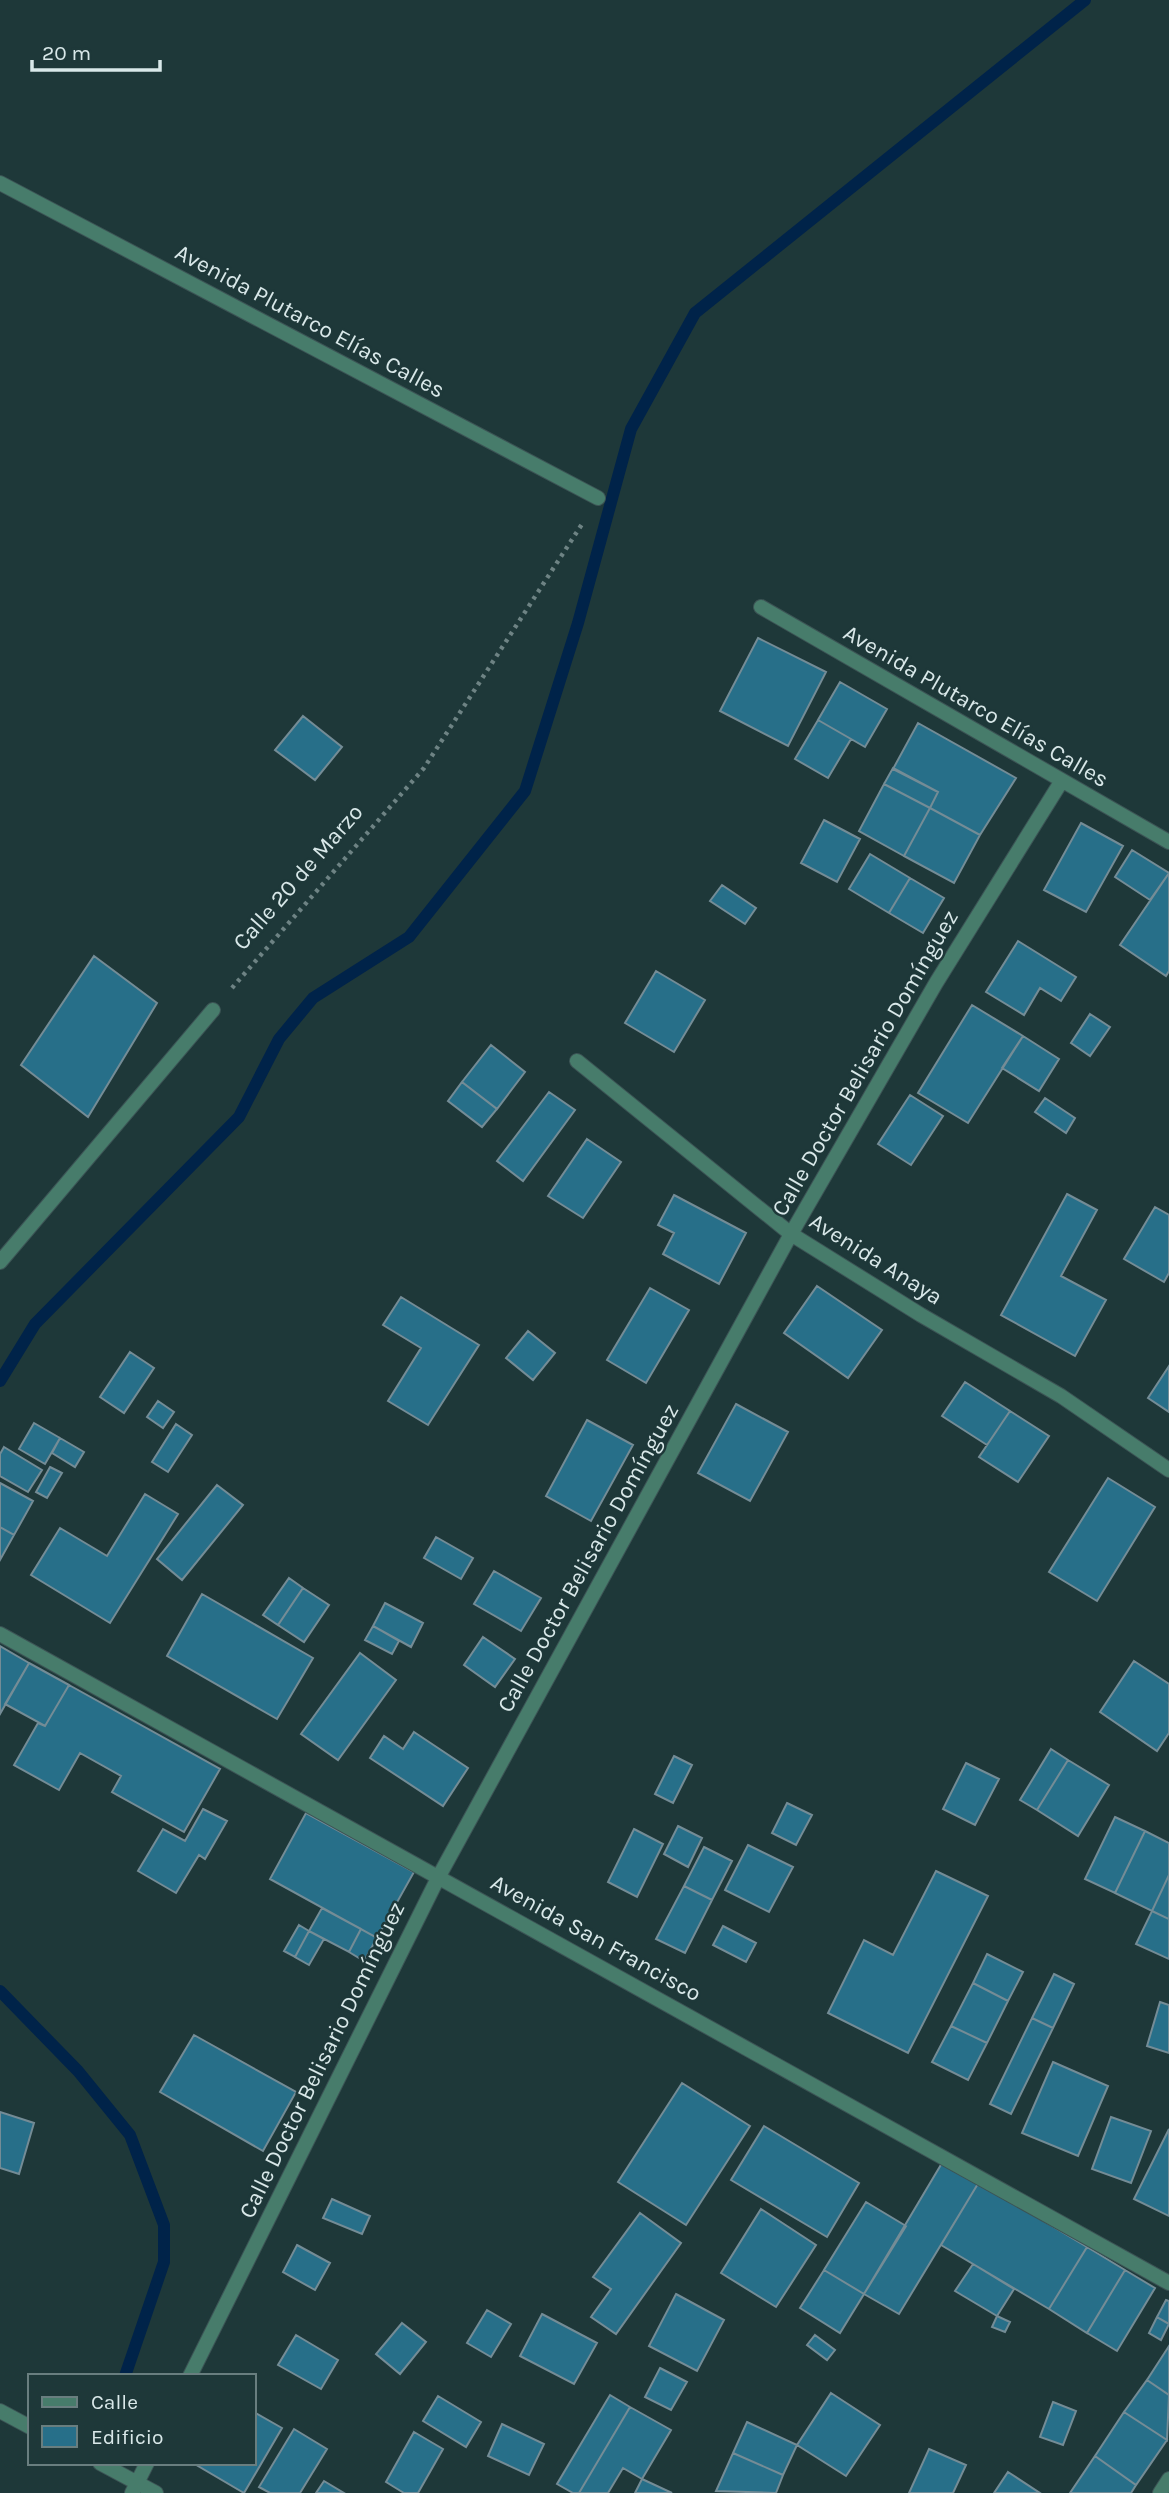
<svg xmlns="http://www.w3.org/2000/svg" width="1169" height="2493" viewBox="0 0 1169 2493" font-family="Karla,sans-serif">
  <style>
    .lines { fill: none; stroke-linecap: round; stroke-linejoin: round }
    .stream { stroke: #002349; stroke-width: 12 }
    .building { fill: #276f89; stroke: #748c96; stroke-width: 2 }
    .pedestrian-casing { stroke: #3c5455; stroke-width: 16 }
    .minor-casing { stroke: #3c5455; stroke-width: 16 }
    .path { stroke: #6e8384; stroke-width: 4.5; stroke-dasharray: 3.5 5; stroke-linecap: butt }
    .pedestrian { stroke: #477c6b; stroke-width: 14 }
    .minor { stroke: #477c6b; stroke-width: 14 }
    .labels { text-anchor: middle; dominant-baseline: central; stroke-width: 5; stroke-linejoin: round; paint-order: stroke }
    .street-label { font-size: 23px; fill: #d9e8e9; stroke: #1e3839 }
  </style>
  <rect width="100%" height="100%" fill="#1e3839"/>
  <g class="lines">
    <path class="stream" d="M 0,1381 L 35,1324 L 239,1117 L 279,1039 L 313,998 L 409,937 L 525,791 L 578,623 L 631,429 L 695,313 L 1085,0
      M 0,1991 L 78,2071 L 130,2135 L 164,2225 L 164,2262 L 125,2376"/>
  </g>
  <path class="building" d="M 758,638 L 826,672 L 788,746 L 720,711 Z
    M 840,682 L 887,709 L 865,747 L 818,720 Z
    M 303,716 L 342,747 L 315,780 L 275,750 Z
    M 818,720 L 851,739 L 828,778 L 795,759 Z
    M 918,723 L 1016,778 L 980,835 L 930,808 L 938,792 L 893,769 Z
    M 893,768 L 938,792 L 930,808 L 884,784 Z
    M 884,784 L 930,808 L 904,856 L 859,831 Z
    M 930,808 L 980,835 L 954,883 L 904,856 Z
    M 824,820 L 860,839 L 837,882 L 801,863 Z
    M 1081,823 L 1123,846 L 1086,912 L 1044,890 Z
    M 1132,850 L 1169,873 L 1150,900 L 1115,877 Z
    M 870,854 L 910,878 L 889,913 L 849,889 Z
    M 1169,873 L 1169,971 L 1166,976 L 1120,945 Z
    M 910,878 L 944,898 L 923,933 L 889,913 Z
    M 722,885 L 756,908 L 745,924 L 710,901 Z
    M 1018,941 L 1076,977 L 1061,1001 L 1040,988 L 1024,1015 L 986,992 Z
    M 94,956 L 157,1003 L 88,1117 L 21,1065 Z
    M 656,971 L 705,1000 L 674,1052 L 625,1023 Z
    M 972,1005 L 1023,1036 L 968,1123 L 918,1093 Z
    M 1090,1014 L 1110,1027 L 1090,1056 L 1071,1043 Z
    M 1023,1036 L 1059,1059 L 1039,1091 L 1002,1068 Z
    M 491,1045 L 525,1072 L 497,1109 L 462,1082 Z
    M 462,1082 L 497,1109 L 482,1127 L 448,1101 Z
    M 549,1092 L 575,1110 L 523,1181 L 497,1161 Z
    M 910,1095 L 943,1116 L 911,1165 L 878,1144 Z
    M 1045,1098 L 1075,1118 L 1066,1133 L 1035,1112 Z
    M 587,1139 L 621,1162 L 583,1218 L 548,1196 Z
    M 1067,1194 L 1097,1210 L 1061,1276 L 1106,1300 L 1075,1356 L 1001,1315 Z
    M 674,1195 L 746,1233 L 719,1284 L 663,1254 L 674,1233 L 658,1225 Z
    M 1155,1207 L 1169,1215 L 1169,1273 L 1164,1282 L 1124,1259 Z
    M 817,1286 L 882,1330 L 848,1378 L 784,1333 Z
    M 650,1288 L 689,1310 L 646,1383 L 607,1360 Z
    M 401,1297 L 479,1345 L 428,1425 L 388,1401 L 421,1348 L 383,1325 Z
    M 528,1331 L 555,1353 L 533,1380 L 506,1358 Z
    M 130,1352 L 154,1368 L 124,1413 L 100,1397 Z
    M 1169,1366 L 1169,1412 L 1148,1398 Z
    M 965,1382 L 1010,1411 L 987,1445 L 942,1416 Z
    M 158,1401 L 174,1412 L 163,1428 L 147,1417 Z
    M 736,1404 L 788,1432 L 750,1501 L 698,1473 Z
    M 1010,1411 L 1049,1436 L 1018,1482 L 979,1457 Z
    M 587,1420 L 633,1445 L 591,1521 L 546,1496 Z
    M 34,1423 L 60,1438 L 45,1464 L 19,1449 Z
    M 176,1424 L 192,1435 L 168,1472 L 152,1462 Z
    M 60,1438 L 84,1452 L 75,1467 L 52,1453 Z
    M 4,1447 L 42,1470 L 28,1492 L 0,1476 L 0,1454 Z
    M 50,1467 L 62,1473 L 47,1498 L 36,1492 Z
    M 1108,1478 L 1155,1507 L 1097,1601 L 1049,1572 Z
    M 0,1483 L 33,1501 L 14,1535 L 0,1527 Z
    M 217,1485 L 243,1505 L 182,1580 L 157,1559 Z
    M 145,1494 L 178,1514 L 110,1623 L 31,1575 L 60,1528 L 107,1556 Z
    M 0,1527 L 14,1535 L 0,1560 Z
    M 436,1537 L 473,1558 L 461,1579 L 424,1558 Z
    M 494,1571 L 541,1598 L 521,1631 L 474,1604 Z
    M 289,1578 L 303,1588 L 278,1625 L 263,1615 Z
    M 303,1588 L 329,1605 L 304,1642 L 278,1625 Z
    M 202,1594 L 313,1658 L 277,1719 L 167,1656 Z
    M 385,1603 L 423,1623 L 411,1647 L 373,1626 Z
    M 373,1626 L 399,1641 L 392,1654 L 365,1640 Z
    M 483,1637 L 515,1659 L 495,1687 L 464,1665 Z
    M 0,1646 L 29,1663 L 0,1714 Z
    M 360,1653 L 396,1680 L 338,1760 L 301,1734 Z
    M 1134,1661 L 1169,1684 L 1169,1733 L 1157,1751 L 1100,1712 Z
    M 29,1663 L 69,1685 L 45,1726 L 5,1704 Z
    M 69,1685 L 220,1769 L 184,1832 L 112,1792 L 121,1776 L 80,1753 L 59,1790 L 14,1765 L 38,1723 L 45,1726 Z
    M 414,1732 L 468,1768 L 443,1806 L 370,1758 L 384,1736 L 403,1749 Z
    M 1051,1749 L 1068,1760 L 1037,1810 L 1020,1800 Z
    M 674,1756 L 692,1765 L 673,1803 L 655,1794 Z
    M 1068,1760 L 1109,1785 L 1078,1836 L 1037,1810 Z
    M 966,1763 L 999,1779 L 975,1825 L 943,1809 Z
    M 787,1803 L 812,1815 L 796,1845 L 772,1833 Z
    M 203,1809 L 227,1821 L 205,1859 L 199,1855 L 176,1893 L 138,1871 L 163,1829 L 185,1841 Z
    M 306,1813 L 414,1872 L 377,1938 L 270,1879 Z
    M 1115,1817 L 1145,1831 L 1115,1893 L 1085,1879 Z
    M 678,1826 L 702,1838 L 688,1867 L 664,1854 Z
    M 634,1829 L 663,1844 L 637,1897 L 608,1882 Z
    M 1145,1831 L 1169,1843 L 1169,1875 L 1152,1911 L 1115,1893 Z
    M 748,1845 L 793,1867 L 769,1912 L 725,1890 Z
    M 704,1847 L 732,1861 L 712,1900 L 684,1886 Z
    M 936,1871 L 988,1896 L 908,2053 L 828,2013 L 864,1940 L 893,1955 Z
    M 1169,1875 L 1169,1919 L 1152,1911 Z
    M 684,1886 L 712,1900 L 685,1953 L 656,1939 Z
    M 322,1908 L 361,1929 L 349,1952 L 309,1931 Z
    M 1152,1911 L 1169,1919 L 1169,1959 L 1136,1944 Z
    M 299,1925 L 309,1931 L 295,1957 L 284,1951 Z
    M 723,1926 L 756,1943 L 746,1962 L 713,1945 Z
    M 361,1929 L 377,1938 L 364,1961 L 349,1952 Z
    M 309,1931 L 324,1939 L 309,1965 L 295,1957 Z
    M 987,1954 L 1023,1972 L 1008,2001 L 973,1983 Z
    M 1054,1974 L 1074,1984 L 1053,2028 L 1032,2018 Z
    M 973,1983 L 1008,2001 L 987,2043 L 951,2026 Z
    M 1160,2002 L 1169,2005 L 1169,2053 L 1147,2046 Z
    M 1032,2018 L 1053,2028 L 1011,2114 L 990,2104 Z
    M 951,2026 L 987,2043 L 968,2080 L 932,2062 Z
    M 194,2035 L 296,2092 L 263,2151 L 160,2092 Z
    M 1053,2062 L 1108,2086 L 1078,2156 L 1022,2133 Z
    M 682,2083 L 750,2126 L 686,2225 L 618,2182 Z
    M 0,2112 L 34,2123 L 19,2174 L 0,2168 Z
    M 1111,2117 L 1151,2131 L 1131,2183 L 1092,2169 Z
    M 764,2126 L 859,2183 L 827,2237 L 731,2180 Z
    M 1169,2129 L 1169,2216 L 1134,2199 Z
    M 945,2158 L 979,2182 L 899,2314 L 864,2294 Z
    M 979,2182 L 1087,2247 L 1049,2309 L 941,2245 Z
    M 332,2199 L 370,2216 L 362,2234 L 323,2218 Z
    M 866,2202 L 906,2226 L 864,2294 L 824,2270 Z
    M 761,2209 L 816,2245 L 776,2307 L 721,2273 Z
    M 640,2213 L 681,2243 L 616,2334 L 591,2317 L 611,2289 L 593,2277 Z
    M 297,2245 L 330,2263 L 315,2290 L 283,2272 Z
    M 1087,2247 L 1125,2270 L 1087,2333 L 1049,2309 Z
    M 973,2264 L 1014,2289 L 997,2316 L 955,2291 Z
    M 824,2270 L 864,2294 L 840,2333 L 800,2308 Z
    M 1125,2270 L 1155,2288 L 1117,2351 L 1087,2333 Z
    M 676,2294 L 724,2320 L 697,2371 L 649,2346 Z
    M 1166,2300 L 1169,2301 L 1169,2324 L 1157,2317 Z
    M 487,2310 L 511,2324 L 491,2357 L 467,2343 Z
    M 542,2314 L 597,2343 L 574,2384 L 520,2356 Z
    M 997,2316 L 1010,2322 L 1005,2332 L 992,2327 Z
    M 1157,2317 L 1169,2324 L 1161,2340 L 1149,2333 Z
    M 402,2323 L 426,2342 L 400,2374 L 376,2354 Z
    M 296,2335 L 338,2360 L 321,2389 L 278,2365 Z
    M 815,2335 L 835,2350 L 827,2360 L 807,2345 Z
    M 1169,2346 L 1169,2395 L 1147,2380 Z
    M 660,2368 L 687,2382 L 671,2410 L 645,2397 Z
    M 1147,2380 L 1169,2395 L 1167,2440 L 1124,2412 Z
    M 831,2393 L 880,2425 L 846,2476 L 797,2445 Z
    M 610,2395 L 630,2407 L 579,2493 L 573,2493 L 557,2484 Z
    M 438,2396 L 481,2422 L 466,2447 L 423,2421 Z
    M 1053,2402 L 1076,2411 L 1063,2445 L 1040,2437 Z
    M 630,2407 L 671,2430 L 642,2479 L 623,2468 L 608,2493 L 579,2493 Z
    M 254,2412 L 282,2428 L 244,2493 L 193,2463 L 254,2463 Z
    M 1124,2412 L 1167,2440 L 1136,2485 L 1095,2456 Z
    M 747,2422 L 797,2445 L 783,2475 L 733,2453 Z
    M 502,2424 L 544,2444 L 529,2475 L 488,2456 Z
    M 294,2429 L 327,2449 L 300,2493 L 270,2493 L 259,2487 Z
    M 414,2432 L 443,2449 L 418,2493 L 404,2493 L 386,2482 Z
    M 929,2449 L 966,2465 L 953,2493 L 909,2493 Z
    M 733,2453 L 783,2475 L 776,2493 L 716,2491 Z
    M 1095,2456 L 1136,2485 L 1131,2493 L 1070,2493 Z
    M 1008,2472 L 1040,2493 L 994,2493 Z
    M 642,2479 L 672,2493 L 635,2493 Z
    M 324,2481 L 344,2493 L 316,2493 Z"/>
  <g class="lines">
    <defs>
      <path id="pedestrian" d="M 0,183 L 598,498"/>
      <path id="minor" d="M 761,607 L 1169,842
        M 577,1061 L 791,1234 L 921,1315 L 1061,1396 L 1169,1470
        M 0,1262 L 213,1010
        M 0,1634 L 1169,2283
        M 190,2376 L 439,1876 L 791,1234 L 936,983 L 1061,782
        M 0,2411 L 30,2427
        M 100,2463 L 156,2493
        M 132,2493 L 147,2463
        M 1160,2493 L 1169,2479"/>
    </defs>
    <use href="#pedestrian" class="pedestrian-casing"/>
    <use href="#minor" class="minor-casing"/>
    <path class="path" d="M 232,988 L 424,768 L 584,521"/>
    <use href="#pedestrian" class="pedestrian"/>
    <use href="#minor" class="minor"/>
  </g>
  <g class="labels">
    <g class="street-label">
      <text transform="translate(310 321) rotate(28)">Avenida Plutarco Elías Calles</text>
      <text transform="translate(976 706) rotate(30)">Avenida Plutarco Elías Calles</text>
      <text transform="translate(298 877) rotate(-49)">Calle 20 de Marzo</text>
      <text transform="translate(865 1063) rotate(-60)">Calle Doctor Belisario Domínguez</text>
      <text transform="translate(876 1259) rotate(32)">Avenida Anaya</text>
      <text transform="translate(588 1558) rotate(-61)">Calle Doctor Belisario Domínguez</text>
      <text transform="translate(596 1938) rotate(29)">Avenida San Francisco</text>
      <text transform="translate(322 2060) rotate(-64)">Calle Doctor Belisario Domínguez</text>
    </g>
  </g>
  <rect x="28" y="2374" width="228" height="91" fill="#1e3839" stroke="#697e7f" stroke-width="2"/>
  <rect x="42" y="2397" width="35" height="10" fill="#477c6b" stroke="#697e7f" stroke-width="2"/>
  <text x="91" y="2409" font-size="21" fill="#d9e8e9">Calle</text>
  <rect x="42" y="2426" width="35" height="21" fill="#276f89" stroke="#697e7f" stroke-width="2"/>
  <text x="91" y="2444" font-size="21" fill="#d9e8e9">Edificio</text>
  <path d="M32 60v10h128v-10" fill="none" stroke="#d9e8e9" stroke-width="3.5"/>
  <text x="42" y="60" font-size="21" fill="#d9e8e9" stroke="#1e3839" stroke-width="5" paint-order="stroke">20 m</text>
</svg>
